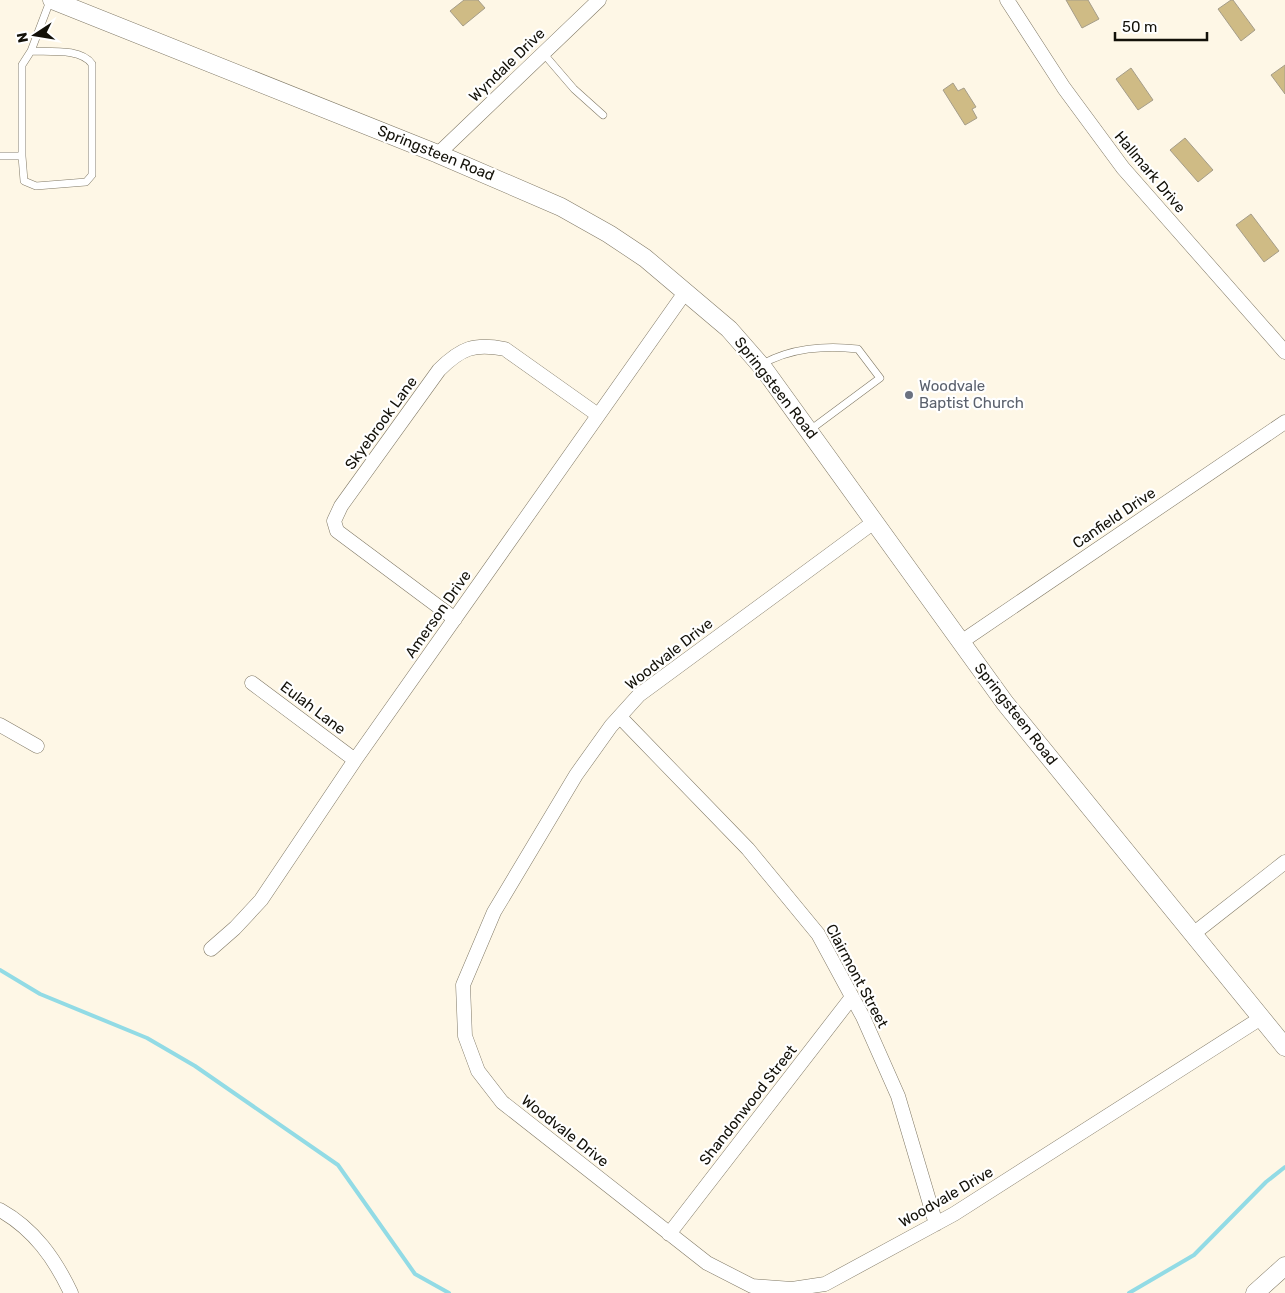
<svg xmlns="http://www.w3.org/2000/svg" width="1285" height="1293" viewBox="0 0 1285 1293" font-family="Rubik,sans-serif">
  <style>
    .lines { fill: none; stroke-linecap: round; stroke-linejoin: round }
    .stream { stroke: #92dbe5; stroke-width: 4 }
    .building { fill: #cfbb85; stroke: #a59d89 }
    .service-casing { stroke: #807966; stroke-width: 8 }
    .minor-casing { stroke: #807966; stroke-width: 15 }
    .tertiary-casing { stroke: #807966; stroke-width: 19 }
    .service { stroke: #fff; stroke-width: 7 }
    .minor { stroke: #fff; stroke-width: 14 }
    .tertiary { stroke: #fff; stroke-width: 18 }
    .worship-dot { fill: #6b7280; stroke: #fff; stroke-width: 2 }
    .labels { text-anchor: middle; dominant-baseline: central; stroke-width: 4.5; stroke-linejoin: round; paint-order: stroke }
    .street-label { font-size: 15px; fill: #131109; stroke: #fff }
    .worship-label { font-size: 15px; fill: #5b616d; stroke: #fff; text-anchor: start }
  </style>
  <rect width="100%" height="100%" fill="#fef7e6"/>
  <g class="lines">
    <path class="stream" d="M 0,970 L 40,994 L 147,1038 L 195,1066 L 338,1165 L 415,1274 L 449,1293
      M 1129,1293 L 1194,1255 L 1266,1182 L 1285,1167"/>
  </g>
  <path class="building" d="M 464,0 L 478,0 L 485,8 L 463,26 L 450,11 Z
    M 1066,0 L 1088,0 L 1099,19 L 1082,28 Z
    M 1231,0 L 1233,0 L 1255,30 L 1241,41 L 1218,9 Z
    M 1285,65 L 1285,94 L 1271,75 Z
    M 1131,68 L 1153,100 L 1138,110 L 1116,79 Z
    M 953,83 L 958,91 L 964,88 L 976,107 L 972,109 L 977,118 L 965,125 L 943,90 Z
    M 1185,138 L 1213,170 L 1198,182 L 1170,150 Z
    M 1251,214 L 1279,251 L 1264,262 L 1236,225 Z"/>
  <g class="lines">
    <defs>
      <path id="service" d="M 543,53 L 574,89 L 603,115
        M 0,156 L 22,156 L 24,181 L 36,186 L 86,182 L 92,175 L 92,64 C 81,48 49,52 31,51 L 50,1
        M 22,156 L 22,65 L 31,51
        M 761,365 C 789,348 826,345 858,349 L 880,378 L 810,430"/>
      <path id="minor" d="M 1007,0 L 1064,88 L 1123,168 L 1285,352
        M 438,154 L 599,0
        M 874,522 L 639,695 L 611,726 L 576,775 L 494,912 L 463,985 L 465,1036 L 478,1071 L 502,1102 L 707,1263 L 752,1286 L 792,1289 L 825,1284 L 954,1214 L 1261,1018
        M 455,619 L 337,531 L 334,521 L 341,506 L 439,370 C 461,348 474,343 505,349 L 598,415
        M 961,642 L 1285,422
        M 252,683 L 355,760
        M 620,717 L 748,849 L 818,934 L 863,1017 L 898,1096 L 936,1224
        M 0,725 L 37,746
        M 1193,934 L 1285,862
        M 211,949 L 235,928 L 261,900 L 355,760 L 686,291
        M 0,1210 C 34,1229 55,1259 71,1293
        M 669,1234 L 852,997"/>
      <path id="tertiary" d="M 52,0 L 438,154 L 561,207 L 609,234 L 645,258 L 729,329 L 764,369 L 1005,703 L 1285,1047
        M 1255,1293 L 1285,1266"/>
    </defs>
    <use href="#service" class="service-casing"/>
    <use href="#minor" class="minor-casing"/>
    <use href="#tertiary" class="tertiary-casing"/>
    <use href="#service" class="service"/>
    <use href="#minor" class="minor"/>
    <use href="#tertiary" class="tertiary"/>
  </g>
  <circle class="worship-dot" cx="909" cy="395" r="5"/>
  <g class="labels">
    <g class="street-label">
      <text transform="translate(507 65) rotate(-44)">Wyndale Drive</text>
      <text transform="translate(436 153) rotate(22)">Springsteen Road</text>
      <text transform="translate(1150 172) rotate(50)">Hallmark Drive</text>
      <text transform="translate(776 388) rotate(52)">Springsteen Road</text>
      <text transform="translate(381 423) rotate(-54)">Skyebrook Lane</text>
      <text transform="translate(1114 518) rotate(-34)">Canfield Drive</text>
      <text transform="translate(438 614) rotate(-55)">Amerson Drive</text>
      <text transform="translate(669 654) rotate(-38)">Woodvale Drive</text>
      <text transform="translate(313 708) rotate(37)">Eulah Lane</text>
      <text transform="translate(1016 714) rotate(52)">Springsteen Road</text>
      <text transform="translate(857 976) rotate(62)">Clairmont Street</text>
      <text transform="translate(748 1105) rotate(-52)">Shandonwood Street</text>
      <text transform="translate(565 1131) rotate(38)">Woodvale Drive</text>
      <text transform="translate(946 1197) rotate(-30)">Woodvale Drive</text>
    </g>
    <g class="worship-label">
      <text x="919" y="386">Woodvale<tspan x="919" dy="17">Baptist Church</tspan></text>
    </g>
  </g>
  <g transform="translate(35 35) rotate(258)" stroke="#ffffff" stroke-width="4" paint-order="stroke">
  <path d="M0-4L9 19L0 12L-9 19Z" fill="#131109"/>
  <text y="-8" font-size="14" font-weight="bold" text-anchor="middle" fill="#131109">N</text>
  </g>
  <path d="M1115 32v8h92v-8" fill="none" stroke="#131109" stroke-width="2.5"/>
  <text x="1122" y="32" font-size="15" fill="#131109" stroke="#ffffff" stroke-width="4" paint-order="stroke">50 m</text>
</svg>
